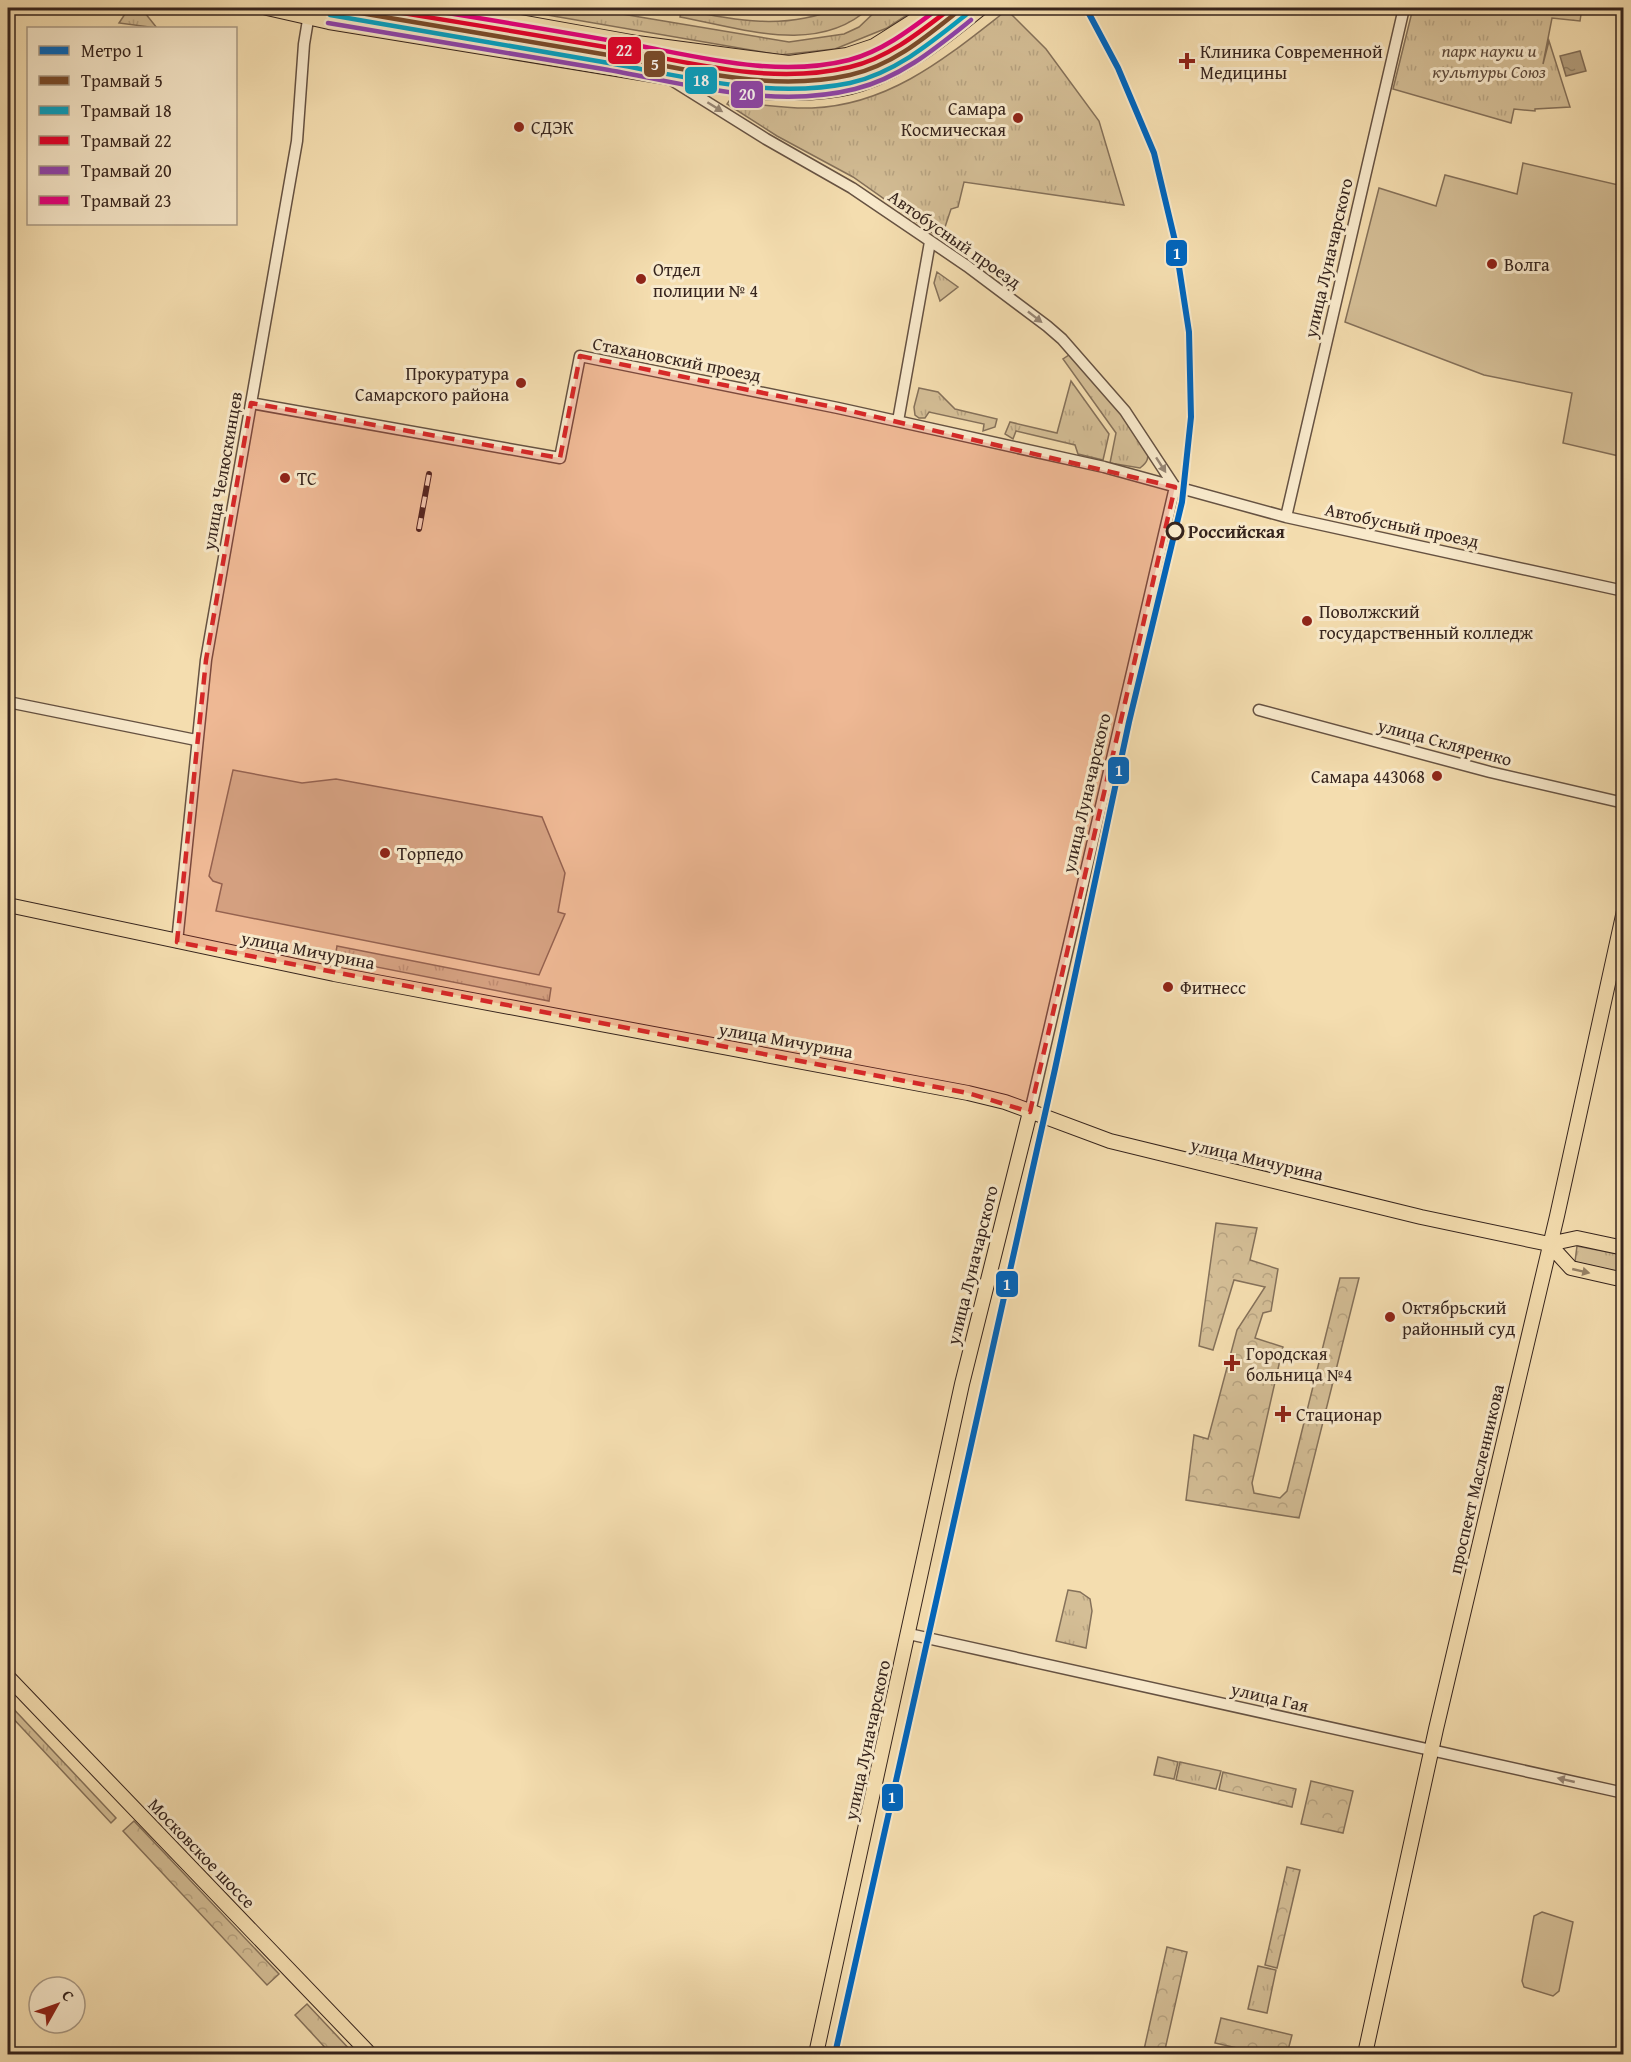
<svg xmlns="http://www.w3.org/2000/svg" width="1631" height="2062" viewBox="0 0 1631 2062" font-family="'Gentium Book Plus',serif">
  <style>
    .grass { fill: url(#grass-tufts); stroke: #85715a; stroke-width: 1.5 }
    .forest { fill: url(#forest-crowns); stroke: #85715a; stroke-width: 1.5 }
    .pitch { fill: #d4be96; stroke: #85715a; stroke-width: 1.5 }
    .water { fill: url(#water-ripples); stroke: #816d57; stroke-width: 1.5 }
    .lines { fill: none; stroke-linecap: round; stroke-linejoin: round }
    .minor-casing { stroke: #665242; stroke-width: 13 }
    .major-casing { stroke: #36241d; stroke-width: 16 }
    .minor { stroke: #f8e9cb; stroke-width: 10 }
    .major { stroke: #f4ddaf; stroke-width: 14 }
    .rail-casing { stroke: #36241d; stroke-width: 6 }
    .rail { stroke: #f8e9cb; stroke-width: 4; stroke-dasharray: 11; stroke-linecap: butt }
    .tram-1-casing { stroke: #f8e9cb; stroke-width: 9 }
    .tram-2-casing { stroke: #f8e9cb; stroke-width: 9 }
    .tram-3-casing { stroke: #f8e9cb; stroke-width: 9 }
    .tram-4-casing { stroke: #f8e9cb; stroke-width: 9 }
    .tram-5-casing { stroke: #f8e9cb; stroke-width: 9 }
    .tram-1 { stroke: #7a4b2a; stroke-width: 4.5 }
    .tram-2 { stroke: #03a2c5; stroke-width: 4.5 }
    .tram-3 { stroke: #e4002b; stroke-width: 4.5 }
    .tram-4 { stroke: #8e44ad; stroke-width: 4.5 }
    .tram-5 { stroke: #e5007d; stroke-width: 4.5 }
    .metro-1-casing { stroke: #f8e9cb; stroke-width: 10 }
    .metro-1 { stroke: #0065bd; stroke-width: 6 }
    .oneway { fill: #978674 }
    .oneway2 { fill: #958066 }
    .marked { fill: #d62828; fill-opacity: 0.2; stroke: #d62828; stroke-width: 4.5; stroke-dasharray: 12 8; stroke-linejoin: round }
    .poi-dot { fill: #8f2418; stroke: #f8e9cb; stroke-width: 2 }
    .stop-dot { fill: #f8e9cb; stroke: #36241d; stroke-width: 3 }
    .labels { text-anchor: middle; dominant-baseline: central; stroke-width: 6; stroke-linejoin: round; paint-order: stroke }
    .park-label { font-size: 18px; font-style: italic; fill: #5e4a3b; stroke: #f8e9cb }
    .poi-label { font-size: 18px; fill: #36241d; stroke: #f8e9cb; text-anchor: start }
    .street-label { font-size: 18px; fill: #36241d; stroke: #f8e9cb }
    .stop-label { font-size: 18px; font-weight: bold; fill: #36241d; stroke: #f8e9cb; text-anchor: start }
    .line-badge { stroke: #f8e9cb; stroke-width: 2 }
    .badge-label { font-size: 16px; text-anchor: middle; font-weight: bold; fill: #fff }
  </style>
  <defs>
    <pattern id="grass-tufts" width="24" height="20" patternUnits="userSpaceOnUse" patternTransform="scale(1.5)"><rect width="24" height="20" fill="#d4be96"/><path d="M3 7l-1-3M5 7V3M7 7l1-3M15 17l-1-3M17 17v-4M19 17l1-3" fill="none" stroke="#b7a381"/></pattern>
    <pattern id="forest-crowns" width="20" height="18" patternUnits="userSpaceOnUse" patternTransform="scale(1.5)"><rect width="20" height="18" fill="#d4be96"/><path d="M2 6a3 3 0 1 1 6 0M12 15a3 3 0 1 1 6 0" fill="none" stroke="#b7a381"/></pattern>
    <pattern id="water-ripples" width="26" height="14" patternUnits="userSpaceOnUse" patternTransform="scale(1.5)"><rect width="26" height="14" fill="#b39e7d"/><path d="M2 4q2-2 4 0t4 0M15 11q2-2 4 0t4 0" fill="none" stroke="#928166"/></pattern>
  </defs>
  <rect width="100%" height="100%" fill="#f4ddaf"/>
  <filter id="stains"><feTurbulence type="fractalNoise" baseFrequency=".00333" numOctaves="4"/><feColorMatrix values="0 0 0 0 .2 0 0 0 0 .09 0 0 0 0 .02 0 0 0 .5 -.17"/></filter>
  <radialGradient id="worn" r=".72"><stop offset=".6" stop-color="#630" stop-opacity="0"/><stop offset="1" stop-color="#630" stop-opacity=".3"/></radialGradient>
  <path class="grass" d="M 129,8 L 141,8 L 157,28 L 119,23 Z
    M 506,8 L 586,8 L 789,42 L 844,34 L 859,27 L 879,8 L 918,8 L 887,28 L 835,49 L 780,55 Z
    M 838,8 L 869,8 C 818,56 741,28 680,17 L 682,9 C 734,21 787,30 838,8 Z
    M 1413,8 L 1582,8 L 1580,21 L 1552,18 L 1543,64 L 1549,41 L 1570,107 L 1535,109 L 1535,111 L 1514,109 L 1511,123 L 1393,89 Z
    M 1007,10 L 1046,49 L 1099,121 L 1124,205 L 964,182 L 958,207 L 951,209 L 941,239 L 853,177 L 777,136 L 727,104 L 729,101 C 756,104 785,109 812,108 C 891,105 948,56 1007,10 Z
    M 937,272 L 958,287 L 940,301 L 934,283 Z
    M 1069,355 L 1076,355 L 1147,448 C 1149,458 1148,462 1140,468 L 1110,463 L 1116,433 L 1063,359 Z
    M 1071,381 L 1109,434 L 1103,460 L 1078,454 L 1075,445 L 1016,431 L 1013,439 L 1005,434 L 1010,422 L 1057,433 Z
    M 919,388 L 938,392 L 955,409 L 997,419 L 995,427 L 983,431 L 984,424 L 929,412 L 925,418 L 919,418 L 915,415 L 914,407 Z
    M 337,946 L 551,988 L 549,1001 L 351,962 L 351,955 L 336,952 Z
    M 1577,1246 L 1623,1255 L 1623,1273 L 1575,1262 Z
    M 1068,1590 L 1080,1592 L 1090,1599 L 1092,1611 L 1086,1648 L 1056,1641 Z
    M 8,1703 L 116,1818 L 111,1823 L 8,1713 Z
    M 1158,1757 L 1178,1762 L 1174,1779 L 1154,1775 Z
    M 1180,1762 L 1221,1771 L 1216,1789 L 1176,1780 Z
    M 1258,1966 L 1276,1970 L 1267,2013 L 1248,2009 Z"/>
  <path class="forest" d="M 1216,1223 L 1257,1228 L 1250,1260 L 1278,1269 L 1271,1311 L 1263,1313 L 1255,1338 L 1283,1347 L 1252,1483 L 1254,1493 L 1280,1498 L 1287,1491 L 1340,1278 L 1359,1278 L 1299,1518 L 1186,1500 L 1194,1435 L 1208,1439 L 1237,1330 L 1265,1287 L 1234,1280 L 1213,1350 L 1199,1346 Z
    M 1223,1772 L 1296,1789 L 1292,1807 L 1219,1790 Z
    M 1311,1781 L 1353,1791 L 1343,1833 L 1301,1824 Z
    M 134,1821 L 279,1974 L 267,1985 L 123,1831 Z
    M 1287,1867 L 1300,1870 L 1277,1968 L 1265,1965 Z
    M 1167,1947 L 1187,1952 L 1164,2054 L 1143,2054 Z
    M 307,2004 L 354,2054 L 331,2054 L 295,2015 Z
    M 1221,2018 L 1292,2035 L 1287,2054 L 1263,2054 L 1215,2043 Z"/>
  <path class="pitch" d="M 1523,163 L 1623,186 L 1623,457 L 1563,443 L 1572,393 L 1484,375 L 1345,322 L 1379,188 L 1436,206 L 1445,175 L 1517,194 Z
    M 233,770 L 302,783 L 336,779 L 542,817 L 565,873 L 558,912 L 565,914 L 539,975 L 216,911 L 222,884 L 213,881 L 209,876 Z
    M 1542,1912 L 1573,1922 L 1559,1991 L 1553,1996 L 1524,1987 L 1522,1981 L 1534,1916 Z"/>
  <path class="water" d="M 1580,51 L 1586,71 L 1566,76 L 1560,56 Z"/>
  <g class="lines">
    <defs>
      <path id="minor" d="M 670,79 L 766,139 L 852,188 L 967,266 L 1047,326 L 1062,339 L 1125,411 L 1175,487
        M 251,403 L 560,458 L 580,356 L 838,408 L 1104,467 L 1286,517 L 1624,591
        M 898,421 L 930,242
        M 1286,517 L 1404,8
        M 8,702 L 196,740
        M 1259,710 L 1490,772 L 1624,803
        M 177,942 L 206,660 L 297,141 L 304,44 L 310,8
        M 1030,1112 L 1175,487
        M 909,1634 L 1624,1793"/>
      <path id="major" d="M 267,8 L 329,22 L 757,92 C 791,93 828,95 861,84 C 906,69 945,37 981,8
        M 442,8 L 637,43 L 789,63 L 847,55 L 874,46 L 934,8
        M 8,905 L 334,974 L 968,1093 L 1005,1102 L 1110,1141 L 1421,1217 L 1549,1244 L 1577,1238 L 1624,1248
        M 1549,1244 L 1571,1268 L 1624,1280
        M 8,1677 L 370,2054
        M 816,2054 L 962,1384 L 1030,1112
        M 1365,2054 L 1436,1729 L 1557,1216 L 1624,911"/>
    </defs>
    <use href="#minor" class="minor-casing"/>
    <use href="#major" class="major-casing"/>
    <use href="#minor" class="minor"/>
    <use href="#major" class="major"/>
    <defs>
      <path id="rail" d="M 419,529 L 429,474"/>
    </defs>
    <use href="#rail" class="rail-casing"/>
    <use href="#rail" class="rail"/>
    <defs>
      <path id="tram-1" d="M 331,8 C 423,24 516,39 608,55 C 687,69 770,93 850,75 C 894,65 928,35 962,8"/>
      <path id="tram-2" d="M 330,15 C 421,31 512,46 603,62 C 684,76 768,100 850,83 C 895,73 932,42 967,14"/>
      <path id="tram-3" d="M 372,8 C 452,21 531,34 611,48 C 688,62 771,86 850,67 C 888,58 920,32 951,8"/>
      <path id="tram-4" d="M 328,23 C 420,39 511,53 603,69 C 684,83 772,110 855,89 C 900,78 936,48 971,20"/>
      <path id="tram-5" d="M 417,8 C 485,19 552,30 619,42 C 693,55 774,79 849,60 C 883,51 911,29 939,8"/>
    </defs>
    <use href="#tram-1" class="tram-1-casing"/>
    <use href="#tram-2" class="tram-2-casing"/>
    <use href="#tram-3" class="tram-3-casing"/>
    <use href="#tram-4" class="tram-4-casing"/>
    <use href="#tram-5" class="tram-5-casing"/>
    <use href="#tram-1" class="tram-1"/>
    <use href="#tram-2" class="tram-2"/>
    <use href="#tram-3" class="tram-3"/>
    <use href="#tram-4" class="tram-4"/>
    <use href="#tram-5" class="tram-5"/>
    <defs>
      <path id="metro-1" d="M 835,2054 L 1055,1069 L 1129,722 L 1182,502 L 1191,417 L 1189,332 L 1175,241 L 1154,153 L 1118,68 L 1086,8"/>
    </defs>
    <use href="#metro-1" class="metro-1-casing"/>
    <use href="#metro-1" class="metro-1"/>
  </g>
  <defs><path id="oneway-solid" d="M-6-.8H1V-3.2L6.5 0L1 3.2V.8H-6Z" transform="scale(1.5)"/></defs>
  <g class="oneway">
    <use href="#oneway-solid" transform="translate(715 107) rotate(32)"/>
    <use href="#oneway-solid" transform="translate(1035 317) rotate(38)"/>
    <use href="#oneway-solid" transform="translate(1161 465) rotate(57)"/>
    <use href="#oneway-solid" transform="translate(1566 1780) rotate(-167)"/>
  </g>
  <use class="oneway2" href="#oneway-solid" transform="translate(1581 1271) rotate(13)"/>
  <path class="marked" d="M 580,356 L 838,408 L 1175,487 L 1030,1112 L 968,1093 L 177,942 L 206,660 L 251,403 L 560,458 Z"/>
  <g class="poi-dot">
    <path d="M1184 52h6v6h6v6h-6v6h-6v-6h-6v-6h6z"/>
    <circle cx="1018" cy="118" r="6"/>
    <circle cx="519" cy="127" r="6"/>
    <circle cx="1492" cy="264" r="6"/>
    <circle cx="641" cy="279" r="6"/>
    <circle cx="521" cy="383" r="6"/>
    <circle cx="285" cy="478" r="6"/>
    <circle cx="1307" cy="621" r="6"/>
    <circle cx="1437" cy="776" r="6"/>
    <circle cx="385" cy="853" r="6"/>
    <circle cx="1168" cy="987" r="6"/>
    <circle cx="1390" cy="1317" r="6"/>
    <path d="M1229 1354h6v6h6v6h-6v6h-6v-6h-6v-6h6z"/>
    <path d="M1280 1405h6v6h6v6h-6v6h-6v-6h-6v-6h6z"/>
  </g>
  <circle class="stop-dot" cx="1175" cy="531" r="8"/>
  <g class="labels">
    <g class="park-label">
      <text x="1489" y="50">парк науки и<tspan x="1489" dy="21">культуры Союз</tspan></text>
    </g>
    <g class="poi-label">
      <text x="1200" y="51">Клиника Современной<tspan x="1200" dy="21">Медицины</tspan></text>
      <text x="1006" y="108" text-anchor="end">Самара<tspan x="1006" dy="21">Космическая</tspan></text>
      <text x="531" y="127">СДЭК</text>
      <text x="1504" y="264">Волга</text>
      <text x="653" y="269">Отдел<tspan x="653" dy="21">полиции № 4</tspan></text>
      <text x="509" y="373" text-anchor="end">Прокуратура<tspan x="509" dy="21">Самарского района</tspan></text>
      <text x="297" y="478">ТС</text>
      <text x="1319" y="611">Поволжский<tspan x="1319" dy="21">государственный колледж</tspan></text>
      <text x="1425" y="776" text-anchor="end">Самара 443068</text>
      <text x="397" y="853">Торпедо</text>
      <text x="1180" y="987">Фитнесс</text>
      <text x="1402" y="1307">Октябрьский<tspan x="1402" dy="21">районный суд</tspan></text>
      <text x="1246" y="1353">Городская<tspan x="1246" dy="21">больница №4</tspan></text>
      <text x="1296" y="1414">Стационар</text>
    </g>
    <g class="street-label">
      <text transform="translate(955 239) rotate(35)">Автобусный проезд</text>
      <text transform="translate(1328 258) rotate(-77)">улица Луначарского</text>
      <text transform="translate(677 359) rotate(11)">Стахановский проезд</text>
      <text transform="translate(222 471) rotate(-80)">улица Челюскинцев</text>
      <text transform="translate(1402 525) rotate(12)">Автобусный проезд</text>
      <text transform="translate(1445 742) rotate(15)">улица Скляренко</text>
      <text transform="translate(1086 793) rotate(-77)">улица Луначарского</text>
      <text transform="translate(308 950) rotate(11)">улица Мичурина</text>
      <text transform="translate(786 1040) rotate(10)">улица Мичурина</text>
      <text transform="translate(1257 1159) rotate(13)">улица Мичурина</text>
      <text transform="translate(972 1265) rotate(-76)">улица Луначарского</text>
      <text transform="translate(1476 1479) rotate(-77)">проспект Масленникова</text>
      <text transform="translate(1270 1697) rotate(13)">улица Гая</text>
      <text transform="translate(867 1740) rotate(-78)">улица Луначарского</text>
      <text transform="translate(202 1853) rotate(46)">Московское шоссе</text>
    </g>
    <g class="stop-label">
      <text x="1188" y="531">Российская</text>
    </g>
  </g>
  <g class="line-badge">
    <rect x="607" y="36" width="35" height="29" rx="6" fill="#e4002b"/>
    <rect x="643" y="50" width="23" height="28" rx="6" fill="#7a4b2a"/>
    <rect x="684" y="66" width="34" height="29" rx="6" fill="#03a2c5"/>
    <rect x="730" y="80" width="34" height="29" rx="6" fill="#8e44ad"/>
    <rect x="1165" y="239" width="23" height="28" rx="6" fill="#0065bd"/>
    <rect x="1107" y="756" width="23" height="29" rx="6" fill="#0065bd"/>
    <rect x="995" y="1270" width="24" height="28" rx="6" fill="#0065bd"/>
    <rect x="881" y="1783" width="23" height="29" rx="6" fill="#0065bd"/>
  </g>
  <g class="badge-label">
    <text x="624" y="56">22</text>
    <text x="655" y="70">5</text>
    <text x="701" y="86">18</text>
    <text x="747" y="100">20</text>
    <text x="1177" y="259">1</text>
    <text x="1119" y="776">1</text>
    <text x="1007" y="1290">1</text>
    <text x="892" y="1803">1</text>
  </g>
  <rect width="1631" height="2062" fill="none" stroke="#f4ddaf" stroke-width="30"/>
  <rect x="9" y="9" width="1613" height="2044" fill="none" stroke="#36241d" stroke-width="3"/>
  <rect x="15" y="15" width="1601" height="2032" fill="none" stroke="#36241d" stroke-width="1.5"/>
  <rect x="27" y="27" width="210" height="198" fill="#f8e9cb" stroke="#aa9a85" stroke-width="1.5"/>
  <rect x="39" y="46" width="30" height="9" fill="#0065bd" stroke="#aa9a85" stroke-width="1.5"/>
  <text x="81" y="57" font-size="18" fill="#36241d">Метро 1</text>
  <rect x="39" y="76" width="30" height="9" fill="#7a4b2a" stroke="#aa9a85" stroke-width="1.5"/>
  <text x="81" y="87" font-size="18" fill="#36241d">Трамвай 5</text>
  <rect x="39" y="106" width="30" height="9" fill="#03a2c5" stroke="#aa9a85" stroke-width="1.5"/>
  <text x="81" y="117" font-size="18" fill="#36241d">Трамвай 18</text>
  <rect x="39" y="136" width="30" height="9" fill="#e4002b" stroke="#aa9a85" stroke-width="1.5"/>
  <text x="81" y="147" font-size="18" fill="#36241d">Трамвай 22</text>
  <rect x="39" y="166" width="30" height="9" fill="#8e44ad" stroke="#aa9a85" stroke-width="1.5"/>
  <text x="81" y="177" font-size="18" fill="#36241d">Трамвай 20</text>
  <rect x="39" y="196" width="30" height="9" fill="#e5007d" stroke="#aa9a85" stroke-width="1.5"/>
  <text x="81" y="207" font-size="18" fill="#36241d">Трамвай 23</text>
  <g transform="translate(57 2005) rotate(50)"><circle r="28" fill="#f8e9cb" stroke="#aa9a85" stroke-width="1.5"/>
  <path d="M0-4.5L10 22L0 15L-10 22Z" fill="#8f2418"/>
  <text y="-9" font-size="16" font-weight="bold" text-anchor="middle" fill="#36241d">С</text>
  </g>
  <rect width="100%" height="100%" filter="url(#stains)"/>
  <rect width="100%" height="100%" fill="url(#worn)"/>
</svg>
